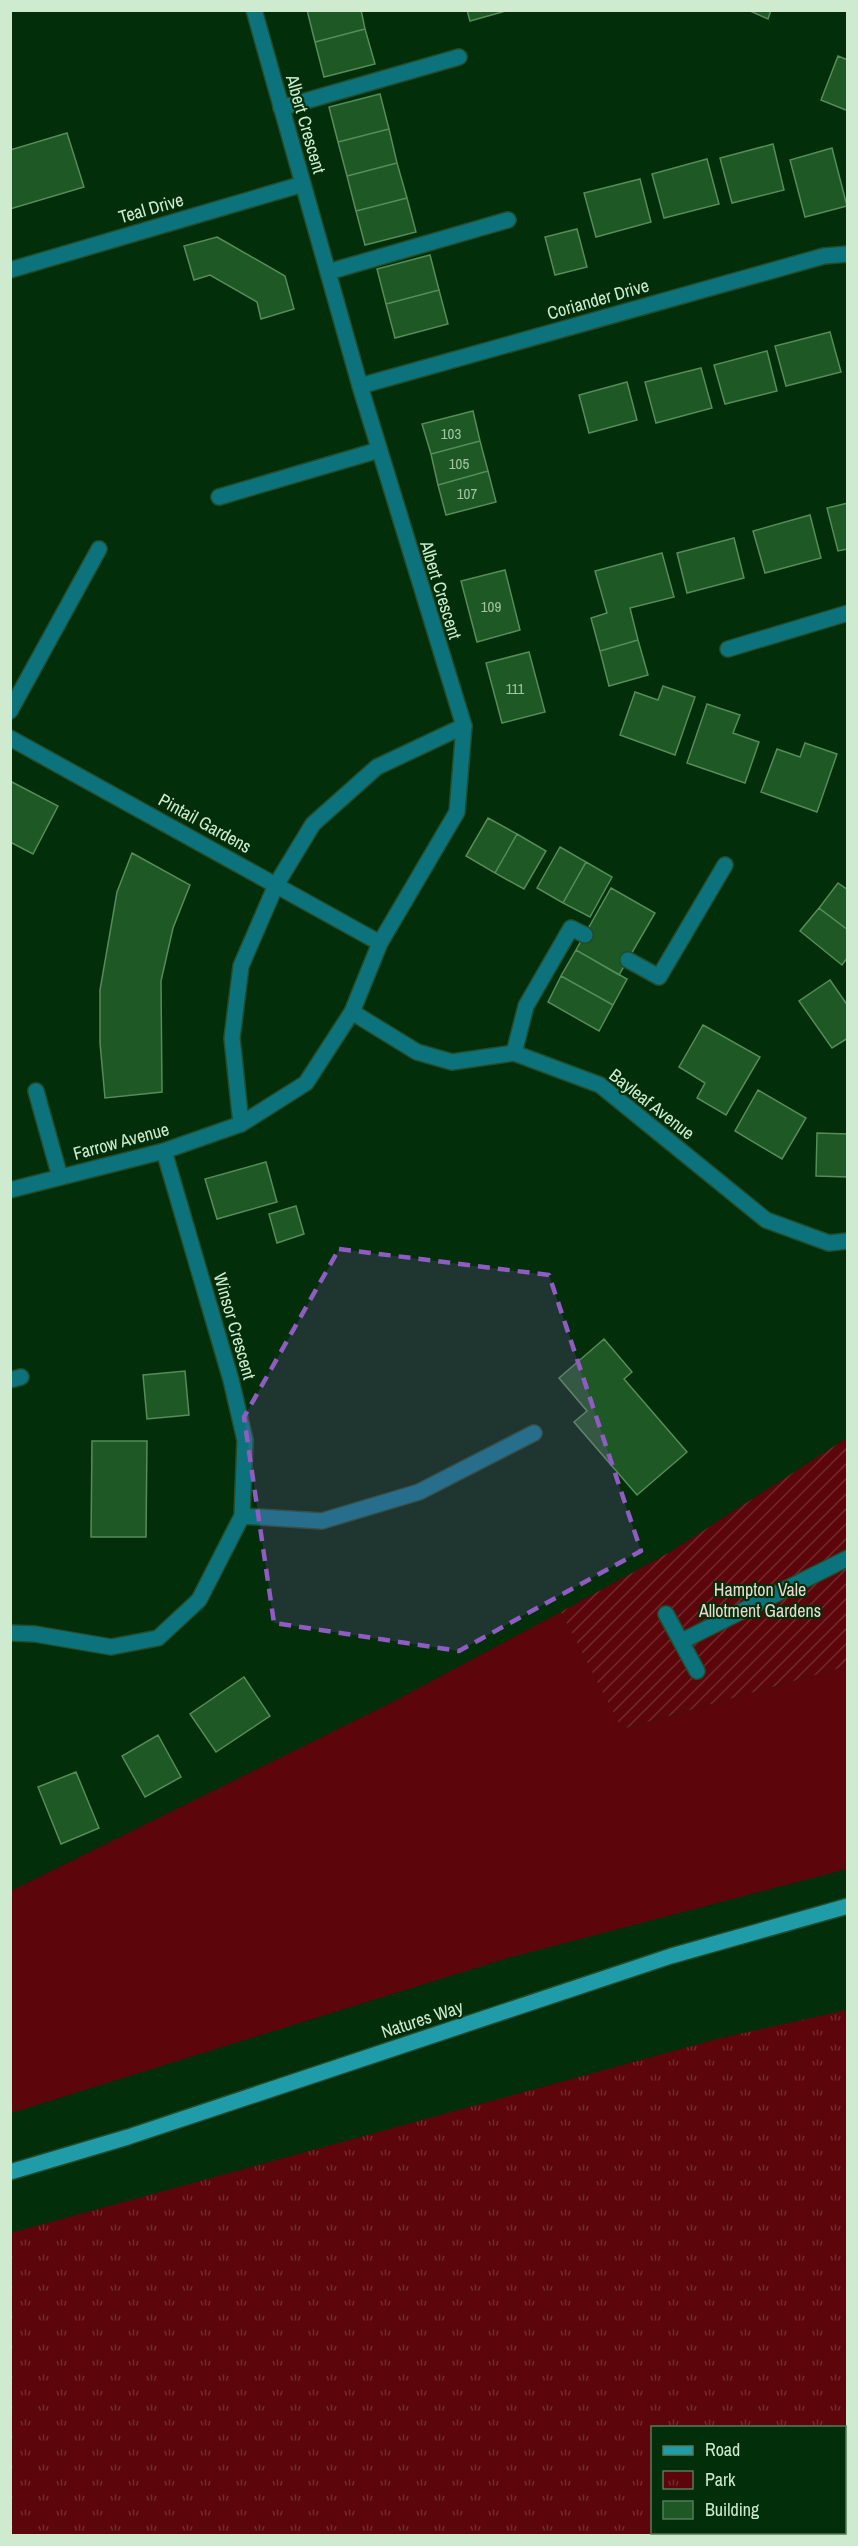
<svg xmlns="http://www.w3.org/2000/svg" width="858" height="2546" viewBox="0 0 858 2546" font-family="'Archivo Narrow',sans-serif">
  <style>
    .grass { fill: #5c060b }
    .park { fill: url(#park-tufts); fill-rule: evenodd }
    .garden { fill: url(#garden-furrows) }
    .building { fill: #1d5825; stroke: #558c59; stroke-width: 1.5 }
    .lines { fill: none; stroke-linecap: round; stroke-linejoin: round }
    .lane-casing { stroke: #234c2a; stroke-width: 18 }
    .street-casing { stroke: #234c2a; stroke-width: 18 }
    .secondary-casing { stroke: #234c2a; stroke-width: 18 }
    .lane { stroke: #0c737d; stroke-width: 15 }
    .street { stroke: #0c737d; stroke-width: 15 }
    .secondary { stroke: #209ca9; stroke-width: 15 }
    .marked { fill: #905cc3; fill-opacity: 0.2; stroke: #905cc3; stroke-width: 4.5; stroke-dasharray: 12 8; stroke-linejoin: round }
    .labels { text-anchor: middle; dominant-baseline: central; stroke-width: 4.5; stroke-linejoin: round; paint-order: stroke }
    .number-label { font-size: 15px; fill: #a2c6a4 }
    .street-label { font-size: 18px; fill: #ceebcf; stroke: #022e0a }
    .park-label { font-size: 18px; fill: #f1d5d1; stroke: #022e0a }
  </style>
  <defs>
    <pattern id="park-tufts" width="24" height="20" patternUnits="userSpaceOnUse" patternTransform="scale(1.5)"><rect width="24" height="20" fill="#5c060b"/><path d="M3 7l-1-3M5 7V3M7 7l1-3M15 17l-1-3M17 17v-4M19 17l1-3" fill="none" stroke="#722a2e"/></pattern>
    <pattern id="garden-furrows" width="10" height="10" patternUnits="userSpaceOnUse" patternTransform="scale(1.5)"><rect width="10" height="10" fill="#5c060b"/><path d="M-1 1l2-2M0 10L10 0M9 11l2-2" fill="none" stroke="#722a2e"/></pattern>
  </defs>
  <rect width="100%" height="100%" fill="#022e0a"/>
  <path class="grass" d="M 561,1612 L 623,1729 L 847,1666 L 847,1869 L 508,1958 L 11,2113 L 11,1891 L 391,1703 Z"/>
  <path class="park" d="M 847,2010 L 847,2535 L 11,2535 L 11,2233 L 721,2038 ZM 652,2428 L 844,2428 L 844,2532 L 652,2532 Z"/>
  <path class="garden" d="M 847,1438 L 847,1666 L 622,1729 L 561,1612 L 672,1551 Z"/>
  <path class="building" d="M 307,10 L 361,10 L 365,29 L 315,42 Z
    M 467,10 L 506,10 L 506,11 L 470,21 Z
    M 748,10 L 771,10 L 768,19 Z
    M 365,29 L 375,64 L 324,77 L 315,42 Z
    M 838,56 L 848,60 L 848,111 L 821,100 Z
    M 380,94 L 389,129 L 338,142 L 329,107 Z
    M 389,129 L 397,163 L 347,176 L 338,142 Z
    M 67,133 L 84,187 L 10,209 L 10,150 Z
    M 773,144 L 784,190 L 732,203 L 720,158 Z
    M 832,148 L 847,206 L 805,217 L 790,160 Z
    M 707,159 L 719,204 L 664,218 L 652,174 Z
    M 397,163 L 407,198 L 356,211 L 347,176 Z
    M 640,179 L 651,222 L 596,237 L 584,193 Z
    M 407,198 L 416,232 L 365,245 L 356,211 Z
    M 577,229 L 587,267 L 555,275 L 545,237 Z
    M 217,237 L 285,276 L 294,309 L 261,319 L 257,302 L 210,275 L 194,280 L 184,246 Z
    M 430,255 L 439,290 L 386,304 L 377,269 Z
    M 439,290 L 448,324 L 395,338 L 386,304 Z
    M 830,332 L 841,372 L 786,386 L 775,346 Z
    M 767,351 L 777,391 L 725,404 L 714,365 Z
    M 701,368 L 712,408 L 656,423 L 645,382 Z
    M 627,382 L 637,420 L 589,433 L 579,395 Z
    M 473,411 L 480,441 L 431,454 L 422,424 Z
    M 480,441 L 488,471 L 438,485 L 431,454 Z
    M 488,471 L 496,502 L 446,515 L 438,485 Z
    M 848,503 L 848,549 L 838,551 L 827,508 Z
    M 810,515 L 821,558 L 765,573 L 753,531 Z
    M 734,538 L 744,578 L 687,593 L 677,553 Z
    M 662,553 L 674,597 L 630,608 L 638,640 L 600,651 L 591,618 L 607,613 L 595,571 Z
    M 505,570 L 520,630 L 477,642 L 461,581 Z
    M 638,640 L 648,675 L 609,686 L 600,651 Z
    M 529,652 L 545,712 L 502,723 L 486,663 Z
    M 663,686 L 695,697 L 675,755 L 620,735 L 635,692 L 658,700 Z
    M 707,704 L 740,715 L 733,733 L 759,742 L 745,783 L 687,763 Z
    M 805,743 L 837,754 L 817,812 L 761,792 L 777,749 L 800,757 Z
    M 10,781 L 58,806 L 33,854 L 10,842 Z
    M 488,818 L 517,834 L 495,873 L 466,856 Z
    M 517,834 L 546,851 L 524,889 L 495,873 Z
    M 560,847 L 586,862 L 563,903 L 537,888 Z
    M 132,853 L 190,885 L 173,928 L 161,981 L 162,1092 L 105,1098 L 100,1043 L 100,990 L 117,892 Z
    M 586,862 L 612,877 L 590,917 L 563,903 Z
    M 838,883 L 848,890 L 848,930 L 819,908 Z
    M 611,888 L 655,913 L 619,975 L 576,950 Z
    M 819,908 L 848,930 L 848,957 L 842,965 L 800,931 Z
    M 576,950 L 627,979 L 613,1005 L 561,976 Z
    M 561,976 L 613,1005 L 599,1031 L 548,1002 Z
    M 830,980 L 848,1006 L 848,1038 L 832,1048 L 799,1001 Z
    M 703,1025 L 760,1057 L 726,1115 L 697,1098 L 705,1083 L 679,1067 Z
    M 758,1090 L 806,1118 L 782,1159 L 735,1131 Z
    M 817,1133 L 848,1134 L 848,1177 L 816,1176 Z
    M 266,1162 L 277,1202 L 217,1219 L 205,1179 Z
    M 296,1206 L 304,1234 L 277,1243 L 269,1214 Z
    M 604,1339 L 632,1372 L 624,1379 L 687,1452 L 637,1495 L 574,1422 L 587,1411 L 559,1378 Z
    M 185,1371 L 189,1415 L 147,1419 L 143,1375 Z
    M 92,1441 L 147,1441 L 146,1537 L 91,1537 Z
    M 244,1677 L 270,1716 L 216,1752 L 190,1714 Z
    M 158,1735 L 181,1777 L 145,1797 L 122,1756 Z
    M 76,1772 L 99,1828 L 61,1844 L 38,1787 Z"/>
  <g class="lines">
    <defs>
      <path id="lane" d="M 281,108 L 459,57
        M 328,272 L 508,220
        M 219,497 L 379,450
        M 628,960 L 659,977 L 725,865
        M 514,1053 L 526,1006 L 571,928 L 585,935
        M 36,1091 L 60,1177
        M 241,1124 L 232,1038 L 241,966 L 276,885 L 313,824 L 377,767 L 464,726
        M 10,1380 L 21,1377
        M 666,1614 L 697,1671
        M 682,1641 L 848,1558"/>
      <path id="street" d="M 10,270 L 303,184
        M 360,386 L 824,256 L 848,254
        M 728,649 L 848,613
        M 10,711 L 99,549
        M 10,738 L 380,943
        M 352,1012 L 417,1052 L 452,1062 L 514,1053 L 600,1085 L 766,1220 L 829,1243 L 848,1241
        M 10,1190 L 164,1151 L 241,1124 L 306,1083 L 352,1012 L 380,943 L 457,812 L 464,726 L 360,386 L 254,10
        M 242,1516 L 322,1521 L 419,1492 L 534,1433
        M 10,1633 L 35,1634 L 111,1647 L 158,1638 L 199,1600 L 242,1516 L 245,1440 L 231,1380 L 164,1151"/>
      <path id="secondary" d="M 10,2172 L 128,2137 L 671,1956 L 848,1906"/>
    </defs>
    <use href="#lane" class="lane-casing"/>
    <use href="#street" class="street-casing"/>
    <use href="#secondary" class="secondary-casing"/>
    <use href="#lane" class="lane"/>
    <use href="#street" class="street"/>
    <use href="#secondary" class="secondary"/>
  </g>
  <path class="marked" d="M 339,1249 L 549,1275 L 641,1551 L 459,1651 L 274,1623 L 244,1417 Z"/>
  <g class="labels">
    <g class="number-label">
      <text x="451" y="433">103</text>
      <text x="459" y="463">105</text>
      <text x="467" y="493">107</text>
      <text x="491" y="606">109</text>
      <text x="515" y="688">111</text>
    </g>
    <g class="street-label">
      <text transform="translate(306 124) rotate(74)">Albert Crescent</text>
      <text transform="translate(151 208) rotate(-16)">Teal Drive</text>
      <text transform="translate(598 299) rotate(-16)">Coriander Drive</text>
      <text transform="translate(441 590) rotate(73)">Albert Crescent</text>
      <text transform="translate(205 823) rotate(29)">Pintail Gardens</text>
      <text transform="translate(652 1104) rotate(38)">Bayleaf Avenue</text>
      <text transform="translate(121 1141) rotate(-15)">Farrow Avenue</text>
      <text transform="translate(235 1326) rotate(74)">Winsor Crescent</text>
      <text transform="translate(422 2019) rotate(-18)">Natures Way</text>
    </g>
    <g class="park-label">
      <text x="760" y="1589">Hampton Vale<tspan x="760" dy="21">Allotment Gardens</tspan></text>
    </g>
  </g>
  <rect width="858" height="2546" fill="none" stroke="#ceebcf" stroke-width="24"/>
  <rect x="651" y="2426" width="195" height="108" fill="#022e0a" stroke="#547a59" stroke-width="1.5"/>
  <rect x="663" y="2446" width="30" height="9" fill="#209ca9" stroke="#547a59" stroke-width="1.5"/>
  <text x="705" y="2456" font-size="18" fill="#ceebcf">Road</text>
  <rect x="663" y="2471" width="30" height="18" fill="url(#park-tufts)" stroke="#547a59" stroke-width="1.5"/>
  <text x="705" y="2486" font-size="18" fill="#ceebcf">Park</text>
  <rect x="663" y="2501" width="30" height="18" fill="#1d5825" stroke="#547a59" stroke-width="1.5"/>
  <text x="705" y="2516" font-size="18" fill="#ceebcf">Building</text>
</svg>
